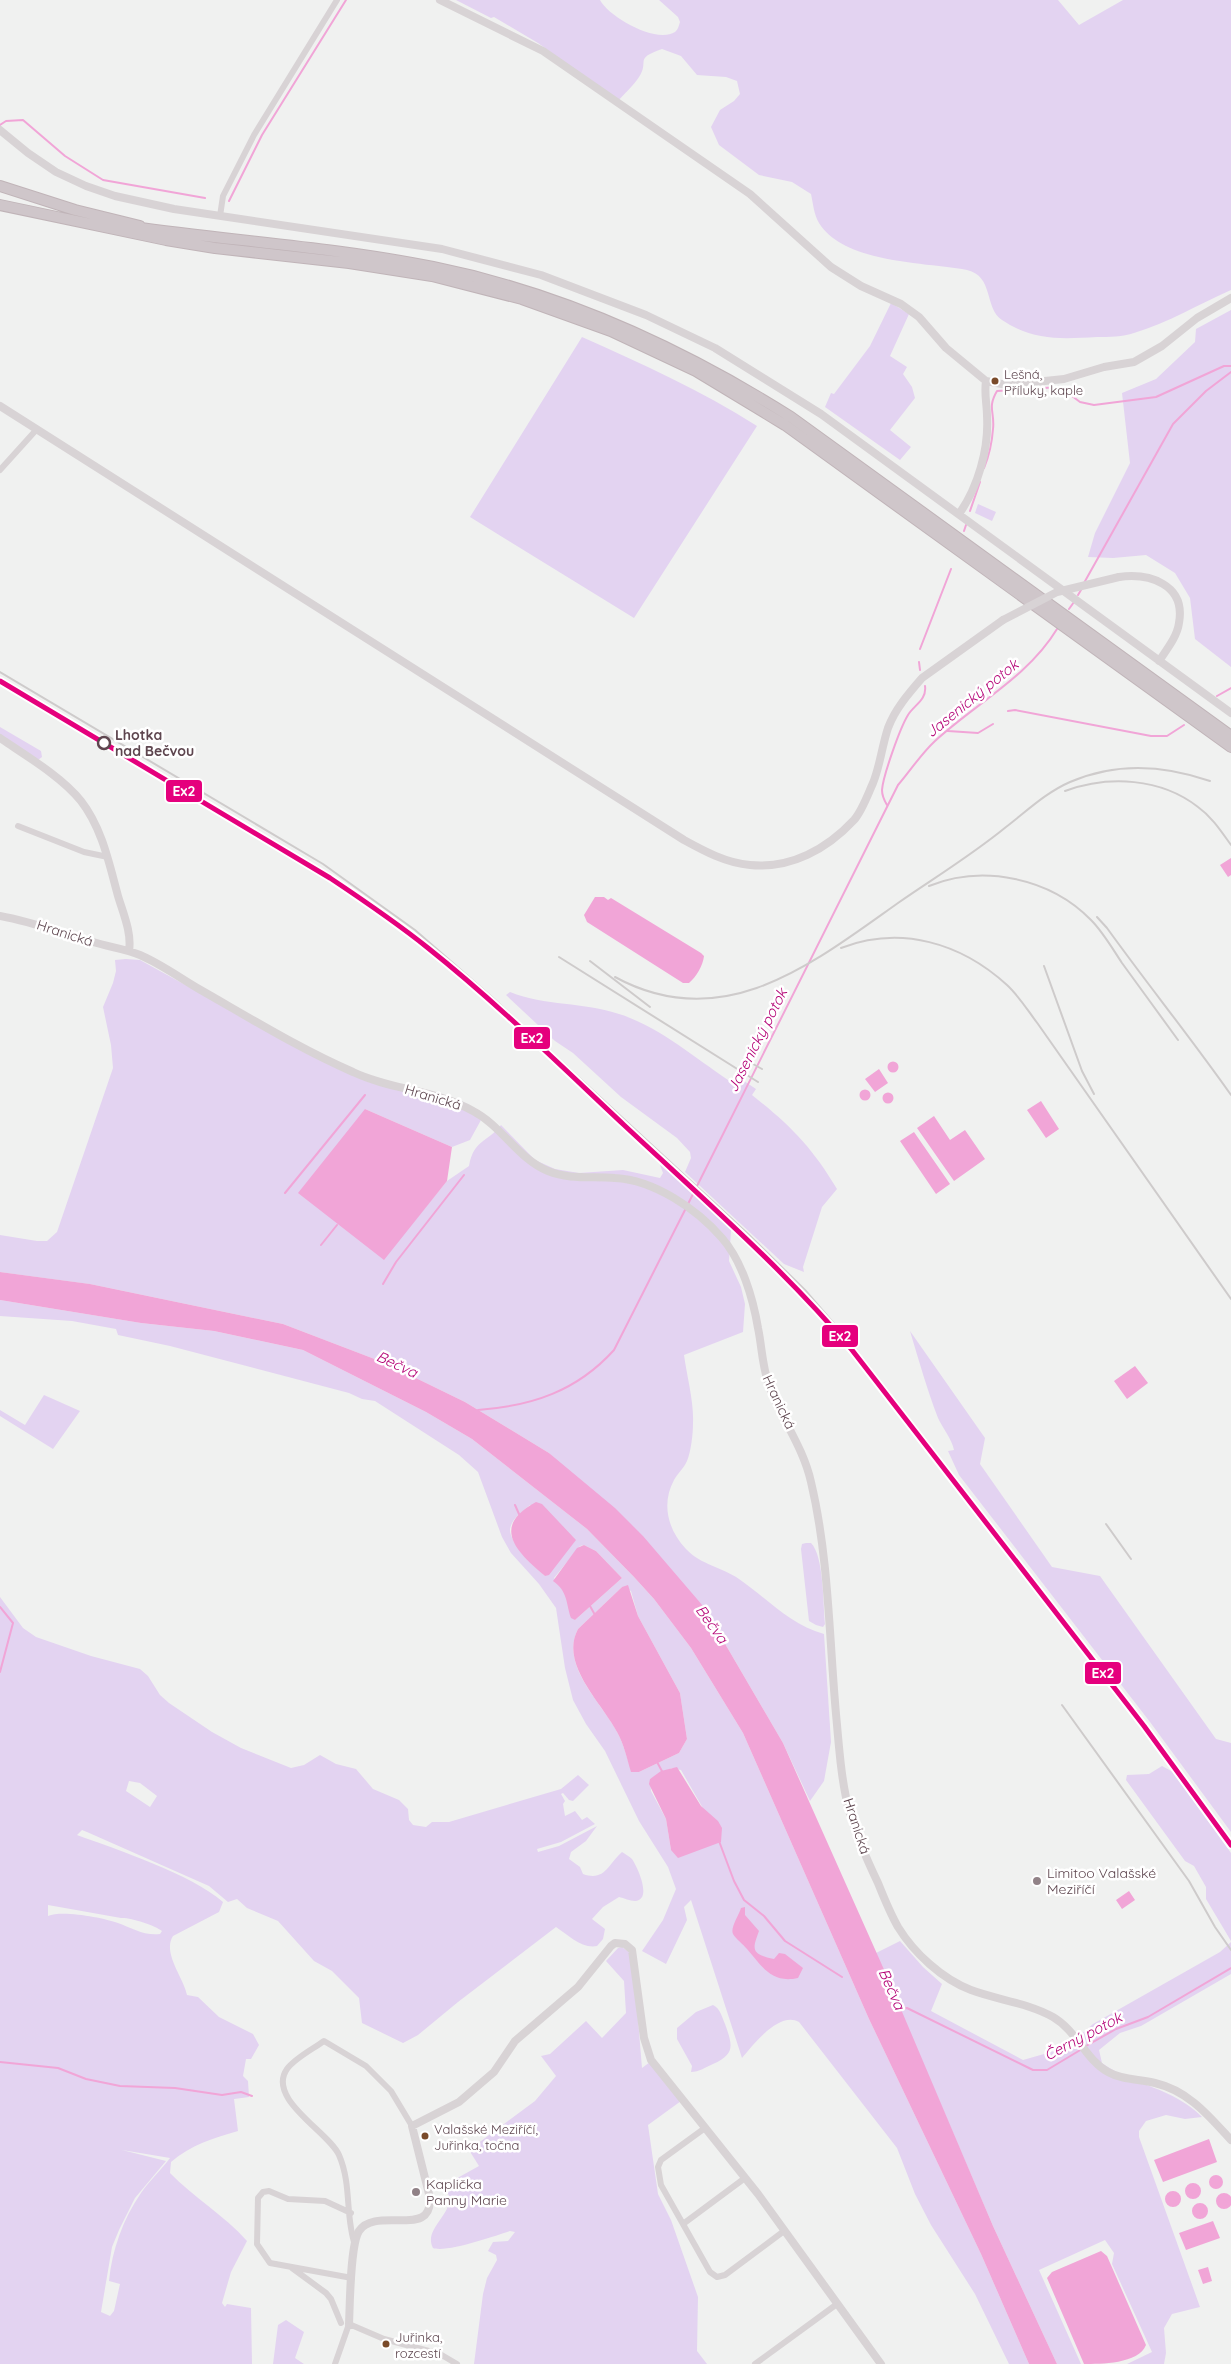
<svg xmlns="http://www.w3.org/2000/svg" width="1231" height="2364" viewBox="0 0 1231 2364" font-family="Quicksand,sans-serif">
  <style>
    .green { fill: #e3d3f1; fill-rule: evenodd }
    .water { fill: #f1a5d7 }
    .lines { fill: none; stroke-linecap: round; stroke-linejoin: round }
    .stream { stroke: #f1a5d7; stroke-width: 2 }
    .trunk-casing { stroke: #c0b4b8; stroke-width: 12 }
    .minor { stroke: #d8d3d5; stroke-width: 6 }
    .tertiary { stroke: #d8d3d5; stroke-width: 8 }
    .trunk { stroke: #cfc6ca; stroke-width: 10 }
    .rail { stroke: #cecbcb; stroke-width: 2 }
    .tertiary-bridge { stroke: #d8d3d5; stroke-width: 8 }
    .rail-1-casing { stroke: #fff; stroke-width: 9 }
    .rail-1 { stroke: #e5007d; stroke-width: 5 }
    .bus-dot { fill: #7a4b2a; stroke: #fff; stroke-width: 2 }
    .stop-dot { fill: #fff; stroke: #5e464f; stroke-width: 2.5 }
    .poi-dot { fill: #918287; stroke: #fff; stroke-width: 2 }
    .labels { text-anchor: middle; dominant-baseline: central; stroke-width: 5; stroke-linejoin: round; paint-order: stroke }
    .bus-label { font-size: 13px; fill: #5e464f; stroke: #fff; text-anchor: start }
    .stop-label { font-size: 14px; font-weight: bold; fill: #5e464f; stroke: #fff; text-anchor: start }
    .street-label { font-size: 14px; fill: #5e464f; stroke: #fff }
    .poi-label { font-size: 14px; fill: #5e464f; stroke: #fff; text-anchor: start }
    .water-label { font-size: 15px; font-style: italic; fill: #b40376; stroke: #fff }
    .line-badge { stroke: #fff; stroke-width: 2 }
    .badge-label { font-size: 14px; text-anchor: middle; font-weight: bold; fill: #fff }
  </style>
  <rect width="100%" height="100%" fill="#f0f1f0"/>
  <path class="green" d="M 456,0 L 600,0 C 609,17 656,44 675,32 C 678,30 679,25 680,22 L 678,17 L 659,0 L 1058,0 L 1079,25 L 1123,0 L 1231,0 L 1231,290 C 1199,304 1168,323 1134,333 C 1123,337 1109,337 1097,337 C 1061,339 1033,341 1002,320 C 984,308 994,276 967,270 C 925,262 845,264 819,223 C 814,215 813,203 811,194 L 792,182 L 759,175 L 719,145 L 711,127 L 720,110 L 734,101 L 740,94 L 737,81 L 726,77 L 697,75 L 681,56 L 662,49 C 633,59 650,61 639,77 C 634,85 625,93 618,101 L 538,43 L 494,17 L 491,18 Z
    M 891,303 L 909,314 L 890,356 L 907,367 L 903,374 L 912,387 L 915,398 L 890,430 L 911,447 L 900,460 L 825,407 L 831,393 L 834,394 L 870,346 Z
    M 1231,310 L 1231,667 L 1195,639 L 1190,598 L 1175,573 L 1146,555 L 1113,558 L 1088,557 L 1095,533 L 1130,463 L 1122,393 L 1156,379 L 1195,342 L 1196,329 Z
    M 582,337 C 642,364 701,390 757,426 L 634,618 L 470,517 Z
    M 978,504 L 996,512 L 992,521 L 975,513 Z
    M 0,727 L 41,751 L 42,757 L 38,760 L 0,734 Z
    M 126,959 L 140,960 L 342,1071 L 451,1104 L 473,1113 L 481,1120 L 470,1140 L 452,1147 L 365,1109 L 383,1259 L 447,1181 L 469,1166 C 474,1139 487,1143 501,1125 L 535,1160 L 555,1169 L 579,1173 L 623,1170 L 660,1178 L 663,1173 L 660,1165 L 666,1167 L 731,1230 L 729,1261 L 741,1287 L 745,1304 L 743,1332 L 684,1355 C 687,1377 694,1402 693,1423 C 693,1434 691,1451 687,1461 C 684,1468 678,1473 674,1480 C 661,1504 668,1530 686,1549 C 701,1565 722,1567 739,1579 C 768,1599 790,1625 824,1634 L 831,1742 L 824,1781 L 810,1801 L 783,1743 L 703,1606 L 549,1453 L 465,1402 L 385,1363 L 283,1324 L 90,1284 L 0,1272 L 0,1235 L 37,1241 L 47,1241 L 57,1232 L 113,1068 L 111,1045 L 103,1007 L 113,983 L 116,971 L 115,960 Z
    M 510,992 C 545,1006 584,1002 619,1014 C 658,1026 694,1057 728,1080 L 741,1079 L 756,1089 L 752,1095 C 790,1125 812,1147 837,1189 L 822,1207 L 803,1267 L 804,1272 L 784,1264 L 685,1172 L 691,1158 L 690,1152 L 677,1138 L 621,1097 L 573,1053 L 555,1041 L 506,995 Z
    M 0,1300 L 141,1323 L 214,1331 L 303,1350 L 426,1412 L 472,1439 L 587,1529 L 634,1577 L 654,1599 L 691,1648 L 743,1733 L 869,2019 L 981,2254 L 1029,2364 L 1009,2364 L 975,2294 L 931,2225 L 915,2194 L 897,2148 L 799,2022 C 779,2011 753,2045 742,2058 L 691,1900 L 684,1907 L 687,1920 L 666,1964 L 642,1951 L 663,1920 L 676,1889 L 668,1867 L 639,1821 L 605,1751 L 586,1724 L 573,1700 L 565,1668 L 556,1608 L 539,1584 L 511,1553 L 502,1537 L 478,1472 L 459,1455 L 375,1401 L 362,1399 L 349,1393 L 170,1346 L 118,1335 L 116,1329 L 72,1321 L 0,1316 ZM 530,1505 L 542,1505 L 568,1533 L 574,1538 L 545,1576 C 535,1567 509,1543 510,1529 C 512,1518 522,1512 530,1505 ZM 584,1545 L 596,1551 L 622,1578 L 575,1620 C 569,1613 570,1609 568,1600 C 565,1592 560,1585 554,1578 L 580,1546 ZM 622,1587 L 631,1591 L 638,1616 L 680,1693 L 687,1739 L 679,1753 L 639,1772 L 632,1772 C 627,1759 624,1744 617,1732 C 602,1703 559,1665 578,1629 ZM 672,1768 L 681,1770 L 704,1810 L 671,1850 L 666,1819 L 651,1791 L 650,1779 Z
    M 910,1331 L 985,1438 L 980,1464 L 1052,1567 L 1100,1576 L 1216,1739 L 1231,1743 L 1231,1832 L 1150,1722 L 959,1475 L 948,1451 L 954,1450 C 952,1439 943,1429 938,1418 C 927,1389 919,1361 910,1331 Z
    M 44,1395 L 80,1411 L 53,1449 L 0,1416 L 0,1410 L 25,1425 Z
    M 806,1543 L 811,1543 C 824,1556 823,1604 825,1624 L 823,1627 L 816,1625 L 809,1621 L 801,1549 L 802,1544 Z
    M 0,1597 L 23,1628 L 36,1637 L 91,1656 L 140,1669 L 148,1676 L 160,1695 L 169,1703 L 212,1732 L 241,1748 L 291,1768 L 304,1765 L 320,1755 L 336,1764 L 356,1769 L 373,1789 L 399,1800 L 408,1809 L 409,1820 L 413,1825 L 426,1827 L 432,1822 L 449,1822 L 561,1789 L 578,1775 L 589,1785 L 573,1801 L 569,1800 L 563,1793 L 561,1794 L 565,1801 L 563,1804 L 565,1816 L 575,1811 L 582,1820 L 587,1817 L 595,1824 L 561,1842 L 537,1849 L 538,1852 L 559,1846 L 597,1826 L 586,1841 L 571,1852 L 569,1859 L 580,1867 L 583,1874 C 605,1882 608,1864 622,1852 C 625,1854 629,1856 632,1859 C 637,1866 653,1900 635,1901 C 630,1901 624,1898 619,1897 L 603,1907 L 592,1919 L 605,1929 L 603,1939 L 597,1946 C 582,1949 568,1935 556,1927 L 458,2002 L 418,2035 L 403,2043 L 362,2023 L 359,1998 L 332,1971 L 314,1961 L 278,1921 L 247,1908 L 237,1899 L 228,1902 L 209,1886 L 87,1832 L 82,1830 L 77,1835 C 118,1850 191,1874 223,1902 L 219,1912 L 173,1936 C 162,1953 184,1978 187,1995 L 198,1997 L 219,2017 L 253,2034 L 259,2045 L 251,2059 L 246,2059 L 243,2076 L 248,2081 L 249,2097 L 234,2099 L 238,2131 C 213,2138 191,2145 171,2162 L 170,2173 C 193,2197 224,2215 247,2241 L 231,2272 L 222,2303 L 225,2307 L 227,2304 L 251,2308 L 252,2364 L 0,2364 ZM 129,1781 L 140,1783 L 157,1796 L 150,1807 L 126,1791 ZM 48,1905 L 121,1918 C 129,1917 155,1925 162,1931 L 160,1934 C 144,1936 132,1928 118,1923 C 103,1918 63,1910 48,1916 ZM 122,2150 L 170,2158 C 161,2170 150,2180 141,2193 C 123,2219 112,2250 109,2281 L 120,2284 L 114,2311 L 110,2316 L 101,2312 L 112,2247 L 119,2230 L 135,2198 L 166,2161 Z
    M 1162,1766 L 1173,1772 L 1231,1853 L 1231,1941 L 1206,1899 L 1206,1887 L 1194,1866 L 1185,1861 L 1126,1780 L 1127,1775 L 1149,1774 Z
    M 900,1941 L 923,1967 L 942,1984 L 931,2011 L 1023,2060 L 1065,2048 L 1093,2024 L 1220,1952 L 1231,1942 L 1231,1974 L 1141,2026 L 1120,2033 L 1099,2050 L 1102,2063 C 1133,2085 1174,2088 1202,2117 L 1185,2119 L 1166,2115 L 1146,2121 L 1139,2131 L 1139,2137 L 1200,2307 L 1172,2314 L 1164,2328 L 1166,2353 L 1164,2364 L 1127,2364 L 1152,2352 L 1112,2264 L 1114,2253 L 1105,2240 L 1039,2270 L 1081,2364 L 1057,2364 L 993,2226 L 876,1953 Z
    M 622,1947 L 629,1952 L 634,1971 L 642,2068 L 650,2062 L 681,2101 L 648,2125 L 658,2194 L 671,2220 L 698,2297 L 697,2351 L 707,2364 L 474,2364 L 483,2294 L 487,2278 L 497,2260 L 496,2255 L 488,2251 L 493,2242 L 508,2241 L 515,2232 L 510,2231 C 495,2236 446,2253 433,2248 C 423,2229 453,2214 449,2196 C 448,2192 445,2190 443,2186 L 479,2166 L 469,2150 L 535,2101 L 556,2076 L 541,2056 L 550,2054 L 586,2021 L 602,2038 L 626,2013 L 624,1981 L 606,1961 L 618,1948 Z
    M 713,2005 C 720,2008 722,2017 725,2024 C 733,2046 735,2054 713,2064 C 706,2067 699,2072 691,2072 L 692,2066 L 677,2039 L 677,2028 L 696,2012 Z
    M 286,2320 L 304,2332 L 295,2358 L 304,2364 L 273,2364 L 278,2325 Z"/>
  <path class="water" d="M 1231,858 L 1231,875 L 1228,877 L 1220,865 Z
    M 595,897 L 604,897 L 608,900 L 611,898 L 701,953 L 704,956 C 703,966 696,977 689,983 L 683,983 L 587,922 L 584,915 Z
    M887.5 1067a5.5 5.5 0 1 1 11 0a5.5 5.5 0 1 1-11 0Z
    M 879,1069 L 888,1083 L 875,1092 L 865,1079 Z
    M859.5 1095a5.5 5.5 0 1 1 11 0a5.5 5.5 0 1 1-11 0Z
    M882.5 1098a5.5 5.5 0 1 1 11 0a5.5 5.5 0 1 1-11 0Z
    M 1041,1101 L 1059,1129 L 1046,1138 L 1027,1110 Z
    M 365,1109 L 452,1147 L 447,1181 L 384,1260 L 298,1193 Z
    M 934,1116 L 950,1140 L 965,1130 L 985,1159 L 954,1181 L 917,1128 Z
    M 914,1132 L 950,1184 L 936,1194 L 900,1141 Z
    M 0,1272 L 90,1284 L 283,1324 L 385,1363 L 465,1402 L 549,1453 L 615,1508 L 643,1536 L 703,1606 L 783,1743 L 886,1974 L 993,2226 L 1057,2364 L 1029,2364 L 981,2254 L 869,2019 L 743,1733 L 691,1648 L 654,1599 L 634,1577 L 587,1529 L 472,1439 L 426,1412 L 303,1350 L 214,1331 L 141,1323 L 0,1300 Z
    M 1135,1366 L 1148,1383 L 1127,1399 L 1114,1381 Z
    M 536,1502 L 542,1504 L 576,1540 L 549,1575 L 545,1576 C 517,1552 490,1527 536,1502 Z
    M 584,1545 L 596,1551 L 622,1578 L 575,1620 L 571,1618 C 566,1604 568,1591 553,1581 L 577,1548 Z
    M 628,1585 L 638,1616 L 680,1693 L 687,1739 L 679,1753 L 639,1772 L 631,1772 C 627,1759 624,1744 617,1732 C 602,1703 559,1664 578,1629 L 622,1587 Z
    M 677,1767 L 701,1806 L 718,1821 L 722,1828 L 721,1842 L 678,1858 L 671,1850 L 666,1819 L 649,1784 L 650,1779 L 661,1771 Z
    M 1129,1891 L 1135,1900 L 1122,1909 L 1116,1900 Z
    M 745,1907 L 745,1915 L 759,1931 C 752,1950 751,1954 774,1959 L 779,1953 L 785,1954 L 803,1968 L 798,1978 C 771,1984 762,1966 747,1949 C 743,1944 736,1939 733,1934 C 730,1928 739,1915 741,1908 Z
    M 1209,2139 L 1217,2162 L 1163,2182 L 1154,2160 Z
    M1209 2182a7 7 0 1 1 14 0a7 7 0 1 1-14 0Z
    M1185 2191a8 8 0 1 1 16 0a8 8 0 1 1-16 0Z
    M1165 2199a8 8 0 1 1 16 0a8 8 0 1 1-16 0Z
    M1216 2201a8 8 0 1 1 16 0a8 8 0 1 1-16 0Z
    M1192 2211a8 8 0 1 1 16 0a8 8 0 1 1-16 0Z
    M 1213,2221 L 1220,2238 L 1186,2250 L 1179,2233 Z
    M 1101,2251 L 1107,2256 L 1146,2345 C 1139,2364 1100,2364 1084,2364 L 1047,2278 L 1052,2272 Z
    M 1208,2267 L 1212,2281 L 1203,2284 L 1198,2270 Z"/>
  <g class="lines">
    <path class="stream" d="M 0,125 L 6,121 L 23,120 L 65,156 L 103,180 L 205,198
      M 229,201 L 262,135 L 346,0
      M 984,468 C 989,456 992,443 993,429 C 995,412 987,408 997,391 L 1060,387 L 1080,402 L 1094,405 L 1156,397 L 1224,366 L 1231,366
      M 970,511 L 980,482
      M 964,531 L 966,525
      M 1084,583 L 1173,424 L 1206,391 L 1231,372
      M 1078,595 L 1081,590
      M 1069,609 L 1074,602
      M 920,649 L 951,569
      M 919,662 L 920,670
      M 1217,696 L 1231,688
      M 1008,711 L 1015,710 L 1151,736 L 1167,736 L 1184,725
      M 948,731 L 978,733 L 993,724
      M 887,805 C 884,800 882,796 882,790 C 883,776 900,728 908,715 C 914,705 927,700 925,686
      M 285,1193 L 365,1095
      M 688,1204 L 898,785 C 910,771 921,754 935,741 C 975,704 1028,677 1057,629
      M 321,1245 L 337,1225
      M 383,1284 L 396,1262 L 464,1175
      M 478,1410 C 532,1406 577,1391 614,1350 L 686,1208
      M 515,1505 L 519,1514
      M 590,1606 L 595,1615
      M 0,1607 L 13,1623 L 0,1672
      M 657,1762 L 663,1773
      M 719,1841 L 734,1881 L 744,1900 L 764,1916 L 785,1941 L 842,1977
      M 900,2009 L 907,2008 L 1033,2070 L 1047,2070 L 1082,2049
      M 1086,2046 L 1116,2029 L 1148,2017 L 1231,1968
      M 0,2062 L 58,2068 L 86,2079 L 120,2086 L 175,2088 L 222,2095 L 241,2092 L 252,2096"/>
    <defs>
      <path id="trunk" d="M 0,186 L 75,210 L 140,226
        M 0,205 L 166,240 L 215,248 L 349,263 L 432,276 L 522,299 L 611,331 L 696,371 L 785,425 L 1231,747
        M 133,227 C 233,241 334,247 433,267 C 562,293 680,347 791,417 L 1231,736"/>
    </defs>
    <use href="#trunk" class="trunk-casing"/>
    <path class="minor" d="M 220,216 L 223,196 L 254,135 L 337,0
      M 0,470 L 37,429
      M 18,826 L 84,852 L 108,857
      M 705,2128 L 661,2160 L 658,2167 L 661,2185 L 710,2272 L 717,2277 L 725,2275 L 784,2231
      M 351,2213 L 325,2201 L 288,2199 L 269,2191 L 263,2192 L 258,2198 L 257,2244 L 270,2263 L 352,2278
      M 683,2224 L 745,2178
      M 355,2245 C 345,2217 352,2185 339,2155 C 329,2132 266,2099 287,2069 C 295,2058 313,2049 324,2041 L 366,2066 L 391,2091 L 412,2126
      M 292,2268 L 326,2293 L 331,2299 L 341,2323
      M 335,2364 L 349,2324 L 384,2339 L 440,2354 L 457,2364
      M 755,2364 L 837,2304"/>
    <path class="tertiary" d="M 440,0 L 543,51 L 750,194 L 831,267 L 861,286 L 901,304 L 919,317 L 946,348 L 986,381 L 1007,385 L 1064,379 L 1104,367 L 1134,362 L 1162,346 L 1197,318 L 1231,298
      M 0,130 L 28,153 L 56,172 L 86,186 L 115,196 L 174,209 L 442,249 L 541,275 L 646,315 L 715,348 L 821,414 L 1231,713
      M 0,406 L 684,840 C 704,851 726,863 750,865 C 791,869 827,849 854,820 C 862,811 868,794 873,783 C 880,766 882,746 888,728 C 895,709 909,693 922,678 L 1003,620
      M 959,514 C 978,487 989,449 987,416 C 987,404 984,394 986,381
      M 1119,577 C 1149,573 1186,584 1179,623 C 1177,637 1167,649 1159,661
      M 0,738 C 25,755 62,777 81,801 C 102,828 109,863 118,896 C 123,913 132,933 129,951
      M 0,916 C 33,922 61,933 93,942 C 109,947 126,949 140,955 C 161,964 180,978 199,989 C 250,1018 300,1049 353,1072 C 391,1090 436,1090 473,1111 C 502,1126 517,1158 548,1171 C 570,1180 592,1176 615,1178 C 654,1180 697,1209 722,1238 C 742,1261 753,1298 758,1328 C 762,1347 762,1366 769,1385 C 781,1419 803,1446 811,1482 C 829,1558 829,1637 836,1714 C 839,1746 841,1780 849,1810 C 856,1835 867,1860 878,1883 C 884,1898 890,1913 898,1927 C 914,1953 942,1979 971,1990 C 998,2000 1028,2003 1053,2017 C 1077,2031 1085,2059 1108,2072 C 1122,2080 1139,2079 1155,2083 C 1189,2091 1209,2116 1231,2140
      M 349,2324 C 350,2305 350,2245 359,2231 C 376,2205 437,2241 429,2194 L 412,2126 L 459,2102 L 494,2072 L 515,2041 L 578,1987 L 611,1946 L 615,1943 L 625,1944 L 632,1950 L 644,2038 L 651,2060 L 758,2194 L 881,2364"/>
    <use href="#trunk" class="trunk"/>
    <path class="rail" d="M 0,672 L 323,864 L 415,930 L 493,998 L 748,1234 L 805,1290 L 854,1347 L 1147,1725 L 1231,1840
      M 1065,791 C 1109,775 1161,778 1198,807 C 1212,817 1221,831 1231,845
      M 929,886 C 983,864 1050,878 1091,920 C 1103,932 1112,948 1122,963 C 1141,989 1159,1014 1178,1040
      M 1097,917 L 1107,928 C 1148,985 1191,1038 1231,1095
      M 841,948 C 901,925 961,943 1007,985 C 1019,996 1028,1011 1038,1024 L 1231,1299
      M 559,957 L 758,1082
      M 590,961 L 650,1007
      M 1044,966 L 1082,1071 L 1094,1094
      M 615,977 C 723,1036 812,964 898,903 C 934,878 972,855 1006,827 C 1027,811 1045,793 1070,782 C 1116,762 1164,765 1210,781
      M 753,1064 L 762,1069
      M 1106,1524 L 1131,1559
      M 1062,1705 L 1189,1881 L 1215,1927 L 1231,1950"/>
    <path class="tertiary-bridge" d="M 1003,620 L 1057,592 L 1119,577"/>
    <defs>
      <path id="rail-1" d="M 0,681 L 330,878 C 363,900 397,923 428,948 C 497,1003 560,1065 624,1125 C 702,1198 783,1268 852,1350 L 1144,1726 L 1231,1845"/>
    </defs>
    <use href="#rail-1" class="rail-1-casing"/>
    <use href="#rail-1" class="rail-1"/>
  </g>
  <g class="bus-dot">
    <circle cx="995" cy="381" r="4.5"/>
    <circle cx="425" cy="2136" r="4.5"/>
    <circle cx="386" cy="2344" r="4.5"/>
  </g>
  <circle class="stop-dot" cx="104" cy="743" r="6"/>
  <g class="poi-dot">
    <circle cx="1037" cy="1881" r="5"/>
    <circle cx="416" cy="2192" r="5"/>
  </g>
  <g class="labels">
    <g class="bus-label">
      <text x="1004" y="374">Lešná,<tspan x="1004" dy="16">Příluky, kaple</tspan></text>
      <text x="434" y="2129">Valašské Meziříčí,<tspan x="434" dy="16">Juřinka, točna</tspan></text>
      <text x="395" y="2337">Juřinka,<tspan x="395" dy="16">rozcestí</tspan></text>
    </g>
    <g class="stop-label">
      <text x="115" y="735">Lhotka<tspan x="115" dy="16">nad Bečvou</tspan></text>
    </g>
    <g class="street-label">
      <text transform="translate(65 933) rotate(18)">Hranická</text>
      <text transform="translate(433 1097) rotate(17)">Hranická</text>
      <text transform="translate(779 1402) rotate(65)">Hranická</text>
      <text transform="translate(857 1826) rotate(72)">Hranická</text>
    </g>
    <g class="poi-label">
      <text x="1047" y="1873">Limitoo Valašské<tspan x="1047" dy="16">Meziříčí</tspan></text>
      <text x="426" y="2184">Kaplička<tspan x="426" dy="16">Panny Marie</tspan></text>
    </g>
    <g class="water-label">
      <text transform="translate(972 698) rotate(-39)">Jasenický potok</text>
      <text transform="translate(757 1040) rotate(-63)">Jasenický potok</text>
      <text transform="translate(397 1364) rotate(25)">Bečva</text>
      <text transform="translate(712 1624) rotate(54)">Bečva</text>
      <text transform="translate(892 1989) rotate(66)">Bečva</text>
      <text transform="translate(1083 2036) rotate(-28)">Černý potok</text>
    </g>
  </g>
  <g class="line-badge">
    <rect x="165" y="779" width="38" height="24" rx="5" fill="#e5007d"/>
    <rect x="513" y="1026" width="38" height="24" rx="5" fill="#e5007d"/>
    <rect x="821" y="1324" width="38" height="24" rx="5" fill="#e5007d"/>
    <rect x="1084" y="1661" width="38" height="24" rx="5" fill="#e5007d"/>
  </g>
  <g class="badge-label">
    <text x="184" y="796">Ex2</text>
    <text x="532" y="1043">Ex2</text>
    <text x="840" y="1341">Ex2</text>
    <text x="1103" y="1678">Ex2</text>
  </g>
</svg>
